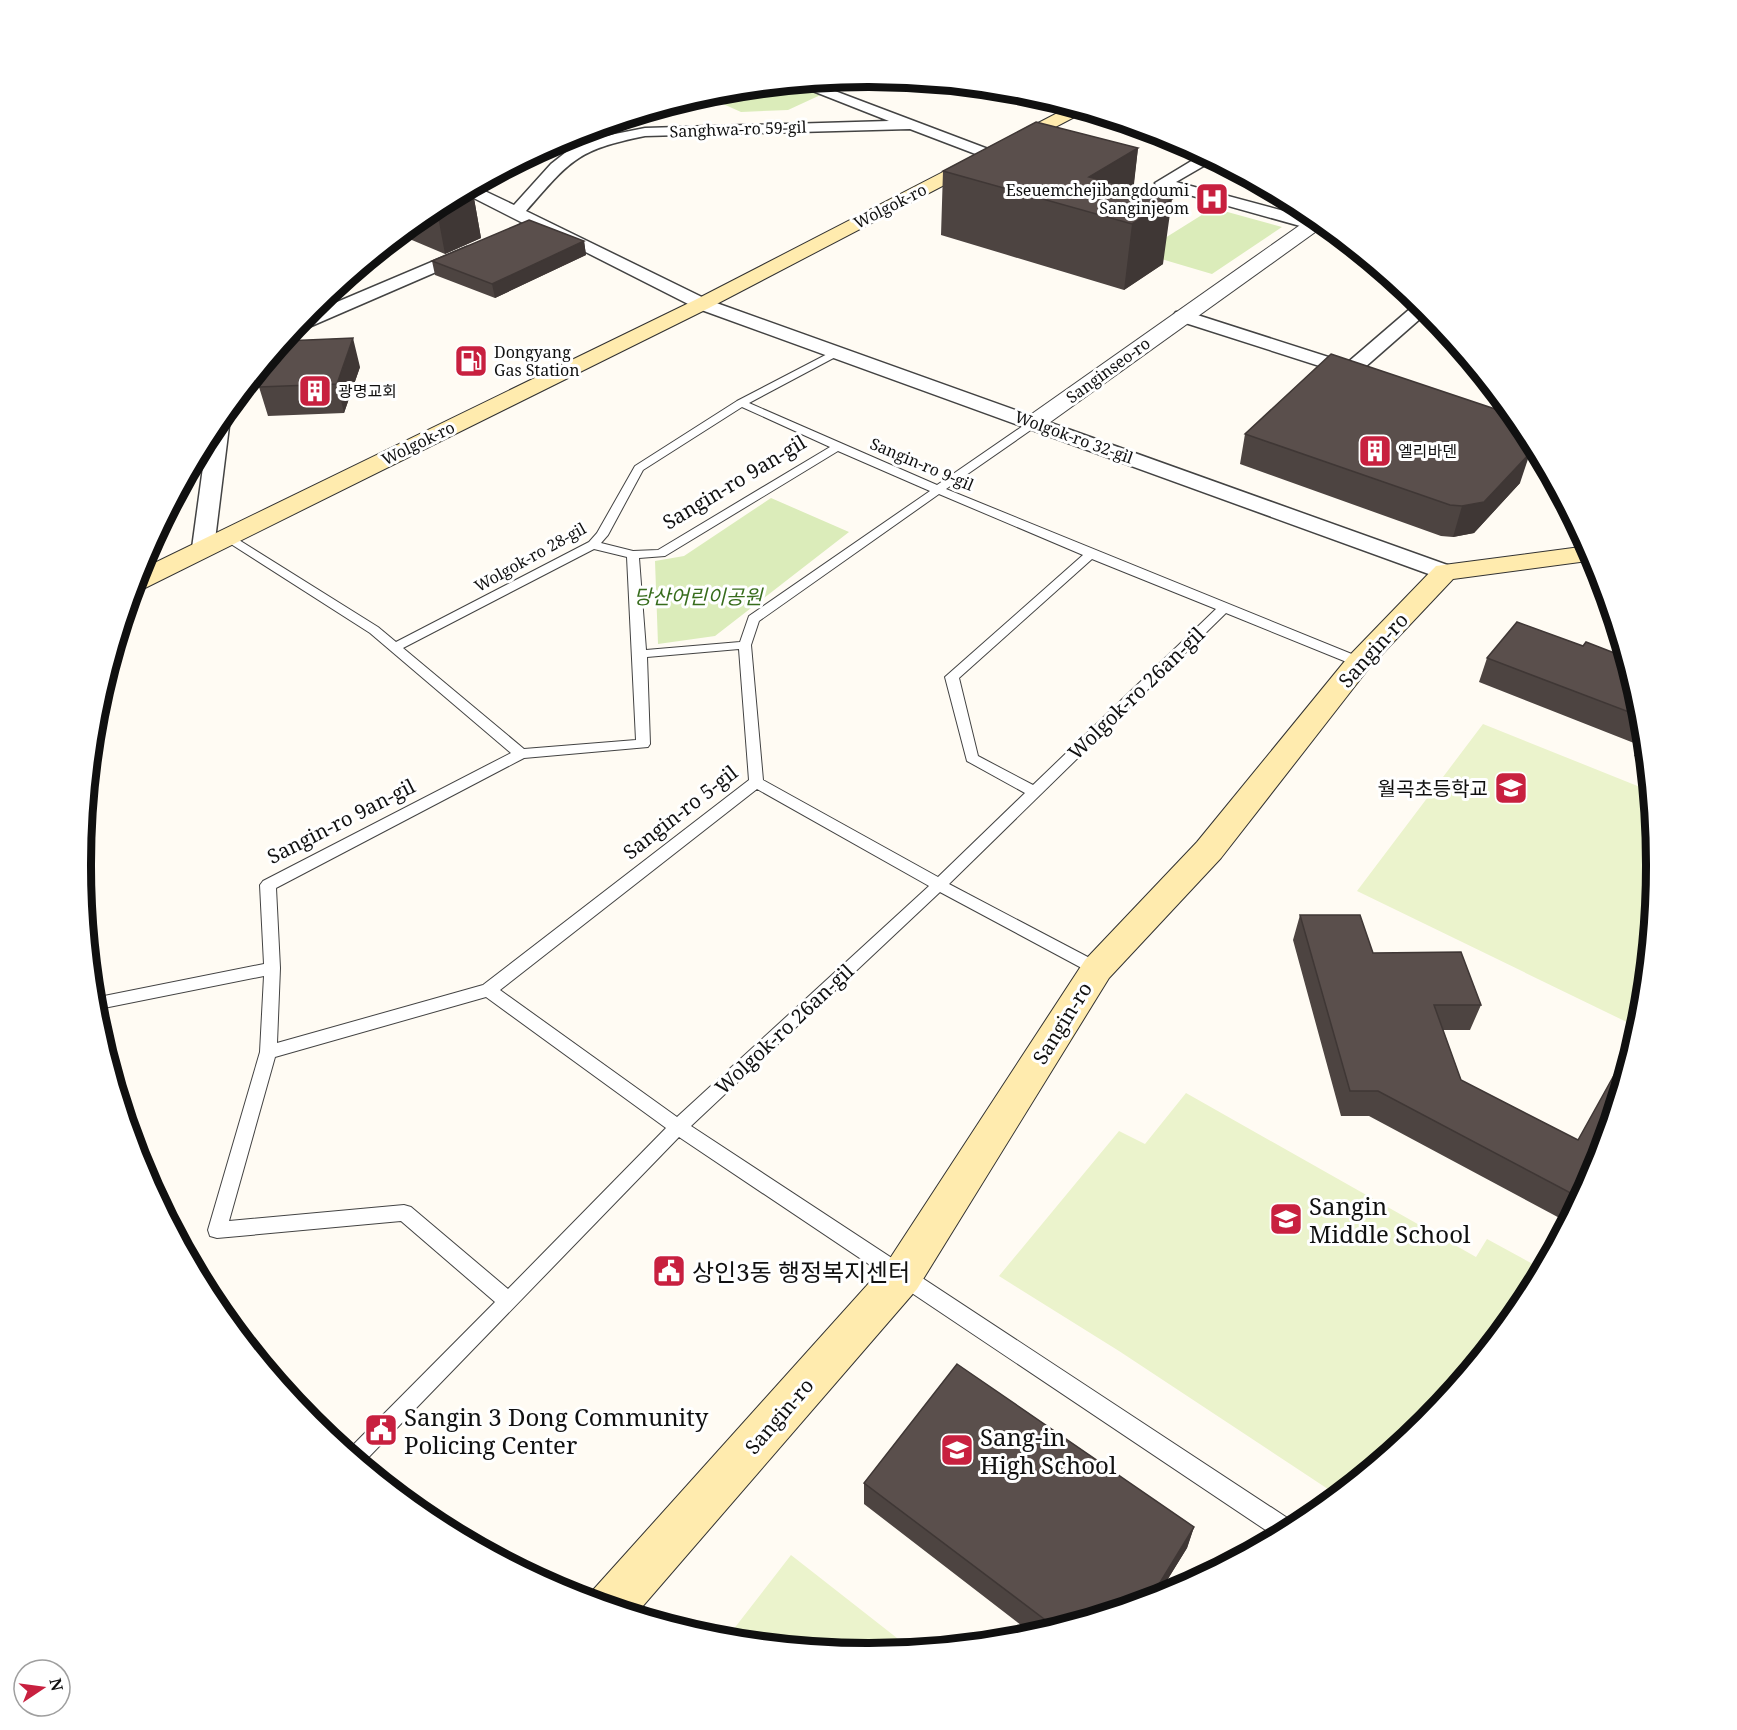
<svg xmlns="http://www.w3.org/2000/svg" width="1737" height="1730" viewBox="0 0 1737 1730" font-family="'Noto Serif','Noto Sans KR',serif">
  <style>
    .green { fill: #dbecba }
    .pitch { fill: #ebf3cc }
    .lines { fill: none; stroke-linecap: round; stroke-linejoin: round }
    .service-casing { stroke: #434343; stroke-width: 2 }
    .minor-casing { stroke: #434343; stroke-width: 3 }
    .tertiary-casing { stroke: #434343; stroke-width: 2 }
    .secondary-casing { stroke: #323232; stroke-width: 2 }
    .service { fill: #fff; fill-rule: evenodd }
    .minor { fill: #fff; fill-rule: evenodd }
    .tertiary { fill: #fff; fill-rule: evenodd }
    .secondary { fill: #ffebae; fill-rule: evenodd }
    .wall { fill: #4d4441 }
    .shaded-wall { fill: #3f3735 }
    .building { fill: #5a4f4c; stroke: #3f3735; stroke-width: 1.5 }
    .labels { text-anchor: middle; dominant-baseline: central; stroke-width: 6; stroke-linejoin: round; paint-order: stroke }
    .far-street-label { font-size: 16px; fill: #101010; stroke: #fff }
    .far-poi-label { font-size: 16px; fill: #101010; stroke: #fff; text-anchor: start }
    .street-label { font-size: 20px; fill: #101010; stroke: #fff }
    .park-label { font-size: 20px; font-style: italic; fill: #376c1c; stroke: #fff }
    .poi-label { font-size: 20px; fill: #101010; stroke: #fff; text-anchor: end }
    .near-poi-label { font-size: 24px; fill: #101010; stroke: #fff; text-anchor: start }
    .rim { fill: none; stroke: #101010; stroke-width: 8 }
  </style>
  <rect width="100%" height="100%" fill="#fffbf3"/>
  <path class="green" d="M 801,83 L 827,92 L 788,110 L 741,112 L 703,95 L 715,92 Z
    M 1213,208 L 1282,227 L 1212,274 L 1141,253 Z
    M 771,498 L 849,532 L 715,636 L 658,644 L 655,561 L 684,556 Z"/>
  <path class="pitch" d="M 1483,724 L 1650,791 L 1657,865 L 1639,1028 L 1357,891 Z
    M 1186,1093 L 1476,1257 L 1487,1239 L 1542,1269 L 1524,1303 L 1426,1423 L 1337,1495 L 1119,1351 L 999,1276 L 1119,1131 L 1145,1144 Z
    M 791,1555 L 911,1649 L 868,1653 L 726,1639 Z"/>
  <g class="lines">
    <defs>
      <path id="service" d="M 837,349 L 841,350 L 841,354 L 749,403 L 937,485 L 1030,421 L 1038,421 L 1038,425 L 946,489 L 1364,659 L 1365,662 L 1364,665 L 1354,665 L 1226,613 L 949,884 L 1103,965 L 1105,969 L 1103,973 L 1091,973 L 940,892 L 691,1126 L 1295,1523 L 1296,1526 L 1276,1537 L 679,1137 L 362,1464 L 347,1451 L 495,1302 L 401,1221 L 217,1238 L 210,1236 L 208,1230 L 260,1052 L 264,976 L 94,1010 L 94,998 L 264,964 L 260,885 L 263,881 L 511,753 L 370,633 L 223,539 L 223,535 L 231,535 L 378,627 L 396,642 L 589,542 L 597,533 L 635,466 L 737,401 ZM 742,407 L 830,447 L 658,550 L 633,551 L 601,543 L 608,535 L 643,470 ZM 838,451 L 930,491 L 749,616 L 740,642 L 646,650 L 639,558 L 665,556 ZM 939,494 L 1083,555 L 945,677 L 967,761 L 1025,793 L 938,877 L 763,780 L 751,645 L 759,621 ZM 594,549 L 627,557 L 636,740 L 524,749 L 403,648 ZM 1092,559 L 1216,609 L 1033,785 L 978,756 L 959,678 ZM 739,649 L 749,780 L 483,985 L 277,1043 L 280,968 L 276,888 L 524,758 L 648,747 L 650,744 L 647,657 ZM 757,789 L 929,886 L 677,1117 L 500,990 ZM 486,997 L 666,1128 L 508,1289 L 411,1207 L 404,1205 L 229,1221 L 275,1057 Z"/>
      <path id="minor" d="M 811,82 L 996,152 L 999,155 L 996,158 L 986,158 L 910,129 L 645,136 C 576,150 571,160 526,211 L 708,300 L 1453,567 L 1456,572 L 1453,577 L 1445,579 L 1437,577 L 696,308 L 560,239 L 536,229 L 518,236 L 512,235 L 510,231 L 523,223 L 462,192 L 474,186 L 514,205 L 551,164 L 570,149 L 587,141 L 615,134 L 645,128 L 889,121 L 795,84 Z
        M 1203,154 L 1214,160 L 1176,182 L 1321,221 L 1335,233 L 1325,233 L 1157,186 L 1155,183 Z
        M 467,247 L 473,248 L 475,252 L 473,256 L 302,330 L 292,331 L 304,316 Z
        M 1418,302 L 1429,311 L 1364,368 L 1370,373 L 1367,377 L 1360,379 L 1176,320 L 1173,316 L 1176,312 L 1188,312 L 1347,363 Z
        M 1467,402 L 1516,418 L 1525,429 L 1512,429 L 1460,412 L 1457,408 L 1460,404 Z
        M 224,413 L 230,418 L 214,548 L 211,553 L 203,555 L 195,553 L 192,548 L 207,438 Z"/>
      <path id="tertiary" d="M 1313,216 L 1325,225 L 1042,428 L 1034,430 L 1026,428 L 1022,423 L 1026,418 Z"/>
      <path id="secondary" d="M 1071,106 L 1086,111 L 709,308 L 143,589 L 132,591 L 138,571 L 695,300 Z
        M 1588,546 L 1595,560 L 1453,579 L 1369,668 L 1221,858 L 1109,978 L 917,1289 L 636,1614 L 588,1600 L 593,1590 L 887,1263 L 1085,960 L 1197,842 L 1349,656 L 1436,566 Z"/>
    </defs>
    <use href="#service" class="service-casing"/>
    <use href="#minor" class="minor-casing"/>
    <use href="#tertiary" class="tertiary-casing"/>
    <use href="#secondary" class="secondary-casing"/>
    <use href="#service" class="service"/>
    <use href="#minor" class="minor"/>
    <use href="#tertiary" class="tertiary"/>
    <use href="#secondary" class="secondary"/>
  </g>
  <path class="wall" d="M 1138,148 L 1133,189 L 1163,264 L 1124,290 L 941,235 L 943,171 Z
    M 472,187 L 481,238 L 445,254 L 400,235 L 431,209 Z
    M 584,241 L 586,255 L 495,298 L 435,275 L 432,261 Z
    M 360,367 L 344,413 L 268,416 L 259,387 Z
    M 1245,434 L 1520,483 L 1474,533 L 1453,537 L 1441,536 L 1240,464 Z
    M 1583,646 L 1642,712 L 1647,761 L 1634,756 L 1639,745 L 1479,682 L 1487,658 Z
    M 1300,915 L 1373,953 L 1481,1005 L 1470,1030 L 1443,1030 L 1461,1080 L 1597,1167 L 1567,1222 L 1369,1116 L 1341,1116 L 1293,940 Z
    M 864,1483 L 1194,1527 L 1187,1548 L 1163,1587 L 1171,1593 L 1034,1635 L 864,1504 Z"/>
  <path class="shaded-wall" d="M 1138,148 L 1131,211 L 1089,177 Z
    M 472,187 L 481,238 L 445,254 L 436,206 Z
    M 1172,199 L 1163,264 L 1124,290 L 1132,224 Z
    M 584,241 L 586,255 L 495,298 L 492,284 Z
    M 353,338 L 360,367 L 344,413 L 337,384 Z
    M 1530,453 L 1520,483 L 1474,533 L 1453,537 L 1462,506 Z
    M 1194,1527 L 1187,1548 L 1156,1598 L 1159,1584 Z"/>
  <path class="building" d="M 1036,122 L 1138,148 L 1089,177 L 1172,199 L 1132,224 L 943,171 Z
    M 529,220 L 584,241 L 492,284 L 432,261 Z
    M 353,338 L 337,384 L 259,387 L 274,352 L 284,341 Z
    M 1331,354 L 1495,409 L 1530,453 L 1484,502 L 1462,506 L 1450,505 L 1245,434 Z
    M 1517,622 L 1583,646 L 1586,642 L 1625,657 L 1642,712 L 1642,717 L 1487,658 Z
    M 1300,915 L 1360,915 L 1373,953 L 1461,952 L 1481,1005 L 1434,1005 L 1461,1080 L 1578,1140 L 1638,1032 L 1597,1167 L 1580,1198 L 1378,1091 L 1350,1091 Z
    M 957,1364 L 1194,1527 L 1159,1584 L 1171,1593 L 1056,1628 L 864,1483 Z"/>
  <defs>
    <symbol id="hospital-square" viewBox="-11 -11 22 22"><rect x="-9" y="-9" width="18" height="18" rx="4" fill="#c8203f" stroke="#fff"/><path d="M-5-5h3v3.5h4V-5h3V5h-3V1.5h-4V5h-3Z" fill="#fff"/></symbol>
    <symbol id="fuel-square" viewBox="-11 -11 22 22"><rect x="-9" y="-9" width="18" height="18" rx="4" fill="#c8203f" stroke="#fff"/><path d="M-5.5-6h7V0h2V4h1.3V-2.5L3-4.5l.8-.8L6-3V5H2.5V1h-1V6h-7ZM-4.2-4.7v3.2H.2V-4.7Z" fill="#fff"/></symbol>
    <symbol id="building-square" viewBox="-11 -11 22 22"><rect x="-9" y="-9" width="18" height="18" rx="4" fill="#c8203f" stroke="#fff"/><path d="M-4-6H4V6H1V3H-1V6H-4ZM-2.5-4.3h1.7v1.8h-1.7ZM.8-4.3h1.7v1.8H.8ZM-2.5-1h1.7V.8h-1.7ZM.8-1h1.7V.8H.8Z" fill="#fff"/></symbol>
    <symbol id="school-square" viewBox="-11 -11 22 22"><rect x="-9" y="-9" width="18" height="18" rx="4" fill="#c8203f" stroke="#fff"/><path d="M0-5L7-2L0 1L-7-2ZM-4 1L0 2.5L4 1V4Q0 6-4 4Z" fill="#fff"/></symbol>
    <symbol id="civic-square" viewBox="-11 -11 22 22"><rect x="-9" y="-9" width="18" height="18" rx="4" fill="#c8203f" stroke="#fff"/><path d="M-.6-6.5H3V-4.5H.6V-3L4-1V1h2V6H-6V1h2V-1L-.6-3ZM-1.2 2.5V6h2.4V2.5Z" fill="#fff"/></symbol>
  </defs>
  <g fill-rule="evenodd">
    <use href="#hospital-square" x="1193" y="180" width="38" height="38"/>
    <use href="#fuel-square" x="452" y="342" width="38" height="38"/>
    <use href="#building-square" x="296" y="372" width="38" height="38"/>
    <use href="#building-square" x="1356" y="432" width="38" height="38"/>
    <use href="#school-square" x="1492" y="769" width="38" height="38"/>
    <use href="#school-square" x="1267" y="1200" width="38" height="38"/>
    <use href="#civic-square" x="650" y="1252" width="38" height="38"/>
    <use href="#civic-square" x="362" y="1411" width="38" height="38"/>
    <use href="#school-square" x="938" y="1431" width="38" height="38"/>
  </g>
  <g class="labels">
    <g class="far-street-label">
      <text transform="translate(738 129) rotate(-2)">Sanghwa-ro 59-gil</text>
      <text transform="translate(890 206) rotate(-27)">Wolgok-ro</text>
      <text transform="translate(1108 370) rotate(-36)">Sanginseo-ro</text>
      <text transform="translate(1074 437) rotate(20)">Wolgok-ro 32-gil</text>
      <text transform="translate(418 443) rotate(-26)">Wolgok-ro</text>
      <text transform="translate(922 464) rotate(23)">Sangin-ro 9-gil</text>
      <text transform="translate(530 557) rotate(-29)">Wolgok-ro 28-gil</text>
    </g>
    <g class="far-poi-label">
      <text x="1189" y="190" text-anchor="end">Eseuemchejibangdoumi<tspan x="1189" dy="18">Sanginjeom</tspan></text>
      <text x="494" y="352">Dongyang<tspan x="494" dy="18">Gas Station</tspan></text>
      <text x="338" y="391">광명교회</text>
      <text x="1398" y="451">엘리바덴</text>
    </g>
    <g class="street-label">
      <text transform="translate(734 482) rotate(-31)">Sangin-ro 9an-gil</text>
      <text transform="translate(1373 650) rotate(-48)">Sangin-ro</text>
      <text transform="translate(1136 693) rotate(-44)">Wolgok-ro 26an-gil</text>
      <text transform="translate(680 812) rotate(-38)">Sangin-ro 5-gil</text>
      <text transform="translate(341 821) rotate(-27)">Sangin-ro 9an-gil</text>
      <text transform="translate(1062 1023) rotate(-58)">Sangin-ro</text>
      <text transform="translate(784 1029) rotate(-43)">Wolgok-ro 26an-gil</text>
      <text transform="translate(779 1416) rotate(-49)">Sangin-ro</text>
    </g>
    <g class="park-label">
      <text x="698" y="596">당산어린이공원</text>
    </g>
    <g class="poi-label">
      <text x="1488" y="788">월곡초등학교</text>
    </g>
    <g class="near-poi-label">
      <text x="1309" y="1205">Sangin<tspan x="1309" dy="28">Middle School</tspan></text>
      <text x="692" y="1271">상인3동 행정복지센터</text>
      <text x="404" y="1416">Sangin 3 Dong Community<tspan x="404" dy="28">Policing Center</tspan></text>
      <text x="980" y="1436">Sang-in<tspan x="980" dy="28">High School</tspan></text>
    </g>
  </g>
  <path d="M0 0H1737V1730H0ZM868 87H869A777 777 0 0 1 1646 864V866A777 777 0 0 1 869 1643H868A777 777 0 0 1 91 866V864A777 777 0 0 1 868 87Z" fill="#fff" fill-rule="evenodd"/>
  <path class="rim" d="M868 87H869A777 777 0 0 1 1646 864V866A777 777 0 0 1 869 1643H868A777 777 0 0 1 91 866V864A777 777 0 0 1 868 87Z"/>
  <g transform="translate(42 1688) rotate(77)"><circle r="28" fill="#ffffff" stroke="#9f9f9f" stroke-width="1.5"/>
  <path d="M0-4.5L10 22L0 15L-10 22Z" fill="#c8203f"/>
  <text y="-9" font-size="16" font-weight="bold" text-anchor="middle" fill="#101010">N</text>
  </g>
</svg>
